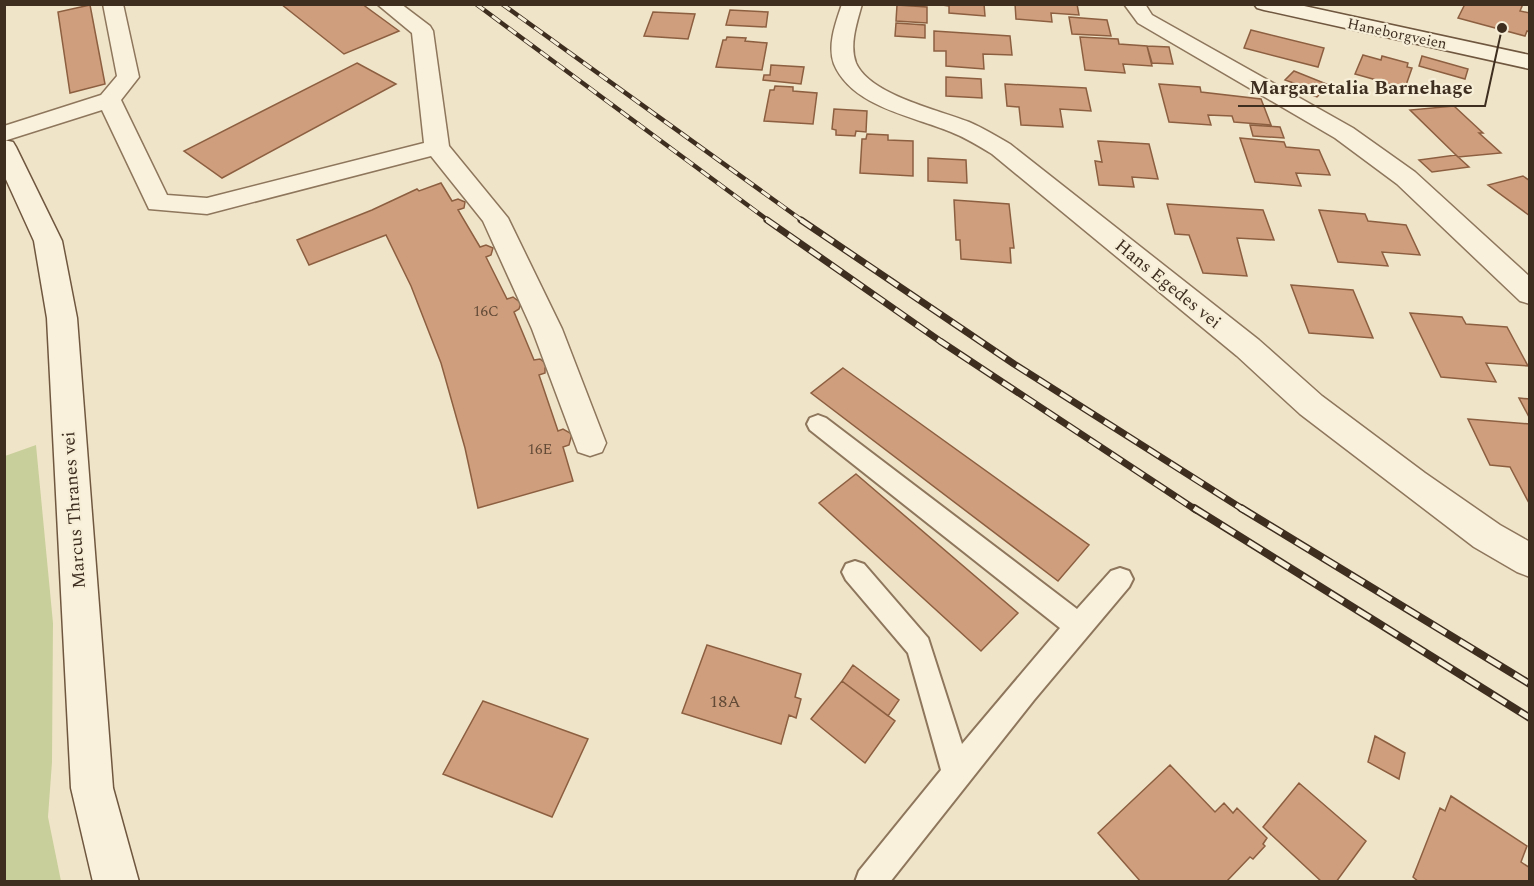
<svg xmlns="http://www.w3.org/2000/svg" width="1534" height="886" viewBox="0 0 1534 886" font-family="Spectral,serif">
  <style>
    .green { fill: #c9cf9b }
    .building { fill: #cf9f7d; stroke: #8d5f41; stroke-width: 1.5 }
    .lines { fill: none; stroke-linecap: round; stroke-linejoin: round }
    .lane-casing { stroke: #8d765c; stroke-width: 4 }
    .street-casing { stroke: #8d765c; stroke-width: 3 }
    .secondary-casing { stroke: #6f573f; stroke-width: 3 }
    .lane { fill: #faf1dc; fill-rule: evenodd }
    .street { fill: #faf1dc; fill-rule: evenodd }
    .secondary { fill: #faf1dc; fill-rule: evenodd }
    .rail-far2-casing { stroke: #3d2e20; stroke-width: 4.5 }
    .rail-far1-casing { stroke: #3d2e20; stroke-width: 7 }
    .rail-casing { stroke: #3d2e20; stroke-width: 8 }
    .rail-far2 { stroke: #f7eed8; stroke-width: 3; stroke-dasharray: 10; stroke-linecap: butt }
    .rail-far1 { stroke: #f7eed8; stroke-width: 4.5; stroke-dasharray: 13; stroke-linecap: butt }
    .rail { stroke: #f7eed8; stroke-width: 5; stroke-dasharray: 16; stroke-linecap: butt }
    .labels { text-anchor: middle; dominant-baseline: central; stroke-width: 4.5; stroke-linejoin: round; paint-order: stroke }
    .far-street-label { font-size: 15px; fill: #3d2e20; stroke: #f7eed8 }
    .number-label { font-size: 15px; fill: #624a37 }
    .street-label { font-size: 18px; fill: #3d2e20; stroke: #f7eed8 }
    .near-number-label { font-size: 18px; fill: #624a37 }
    .leader { fill: none; stroke: #3d2e20; stroke-width: 2 }
    .callout-dot { fill: #3d2e20; stroke: #f7eed8; stroke-width: 2 }
    .callout-label { font-size: 20px; text-anchor: middle; font-weight: bold; fill: #3d2e20; stroke: #f7eed8; stroke-width: 4.5; stroke-linejoin: round; paint-order: stroke }
  </style>
  <rect width="100%" height="100%" fill="#f0e4c8"/>
  <path class="green" d="M 36,445 L 53,623 L 52,762 L 48,817 L 61,881 L 5,881 L 5,456 Z"/>
  <path class="building" d="M 281,4 L 362,4 L 399,31 L 344,54 Z
    M 935,4 L 984,4 L 985,16 L 949,13 L 949,6 Z
    M 1015,4 L 1077,4 L 1079,15 L 1051,13 L 1052,22 L 1016,19 Z
    M 1465,4 L 1523,4 L 1520,11 L 1530,13 L 1530,32 L 1527,31 L 1525,36 L 1458,18 Z
    M 90,5 L 105,84 L 70,93 L 58,12 Z
    M 897,5 L 927,7 L 927,23 L 896,21 Z
    M 730,10 L 768,12 L 766,27 L 726,25 Z
    M 653,12 L 695,14 L 688,39 L 644,36 Z
    M 1069,17 L 1107,20 L 1111,36 L 1072,34 Z
    M 896,23 L 925,25 L 925,38 L 895,36 Z
    M 1251,30 L 1324,48 L 1318,67 L 1244,48 Z
    M 934,31 L 1010,36 L 1012,55 L 983,54 L 984,69 L 946,66 L 946,51 L 934,51 Z
    M 727,37 L 746,38 L 745,41 L 767,43 L 762,70 L 716,67 L 723,40 L 726,40 Z
    M 1080,37 L 1118,39 L 1119,44 L 1147,46 L 1152,66 L 1123,64 L 1125,73 L 1085,70 Z
    M 1147,46 L 1169,47 L 1173,64 L 1152,63 Z
    M 1363,55 L 1381,60 L 1382,56 L 1408,63 L 1407,67 L 1412,68 L 1405,88 L 1355,74 Z
    M 1422,56 L 1468,69 L 1465,79 L 1419,66 Z
    M 357,63 L 396,84 L 222,178 L 184,151 Z
    M 771,65 L 804,67 L 801,84 L 763,80 L 764,75 L 770,75 Z
    M 1294,71 L 1329,85 L 1317,97 L 1301,91 L 1305,87 L 1285,80 Z
    M 946,77 L 981,79 L 982,98 L 946,96 Z
    M 1005,84 L 1086,88 L 1091,111 L 1060,109 L 1063,127 L 1021,125 L 1019,107 L 1007,106 Z
    M 1159,84 L 1200,87 L 1201,92 L 1261,99 L 1271,125 L 1234,122 L 1232,116 L 1208,115 L 1211,125 L 1169,122 Z
    M 775,86 L 793,87 L 793,91 L 817,93 L 813,124 L 764,121 L 770,90 L 774,90 Z
    M 1454,106 L 1483,133 L 1479,133 L 1501,153 L 1458,157 L 1410,110 Z
    M 834,109 L 867,111 L 866,132 L 856,131 L 855,136 L 836,135 L 836,130 L 832,129 Z
    M 1250,125 L 1280,127 L 1284,138 L 1253,136 Z
    M 867,134 L 888,135 L 888,140 L 913,141 L 913,176 L 860,173 L 862,139 L 866,139 Z
    M 1240,138 L 1284,142 L 1286,147 L 1319,150 L 1330,175 L 1296,173 L 1301,186 L 1255,182 Z
    M 1098,141 L 1149,144 L 1158,179 L 1132,177 L 1134,187 L 1099,185 L 1095,161 L 1102,162 Z
    M 1456,155 L 1469,167 L 1432,172 L 1419,160 Z
    M 928,158 L 966,160 L 967,183 L 928,181 Z
    M 1523,176 L 1530,181 L 1530,216 L 1488,185 Z
    M 441,183 L 452,201 L 458,199 L 465,202 L 464,208 L 458,210 L 480,247 L 486,245 L 493,248 L 491,255 L 486,257 L 507,299 L 513,297 L 521,303 L 519,309 L 514,312 L 534,360 L 540,359 L 548,365 L 545,368 L 545,373 L 539,375 L 558,431 L 563,429 L 572,434 L 569,445 L 563,447 L 573,481 L 478,508 L 465,448 L 441,363 L 411,286 L 386,235 L 309,265 L 297,240 L 372,210 L 417,189 L 419,191 Z
    M 954,200 L 1009,204 L 1014,248 L 1010,248 L 1011,263 L 961,259 L 960,240 L 956,240 Z
    M 1167,204 L 1263,210 L 1274,240 L 1237,238 L 1247,276 L 1203,273 L 1189,235 L 1175,234 Z
    M 1319,210 L 1365,214 L 1368,221 L 1406,225 L 1420,255 L 1382,252 L 1388,266 L 1338,262 Z
    M 1291,285 L 1353,290 L 1373,338 L 1309,333 Z
    M 1410,313 L 1462,317 L 1466,324 L 1507,327 L 1528,366 L 1486,363 L 1496,382 L 1441,377 Z
    M 843,368 L 1089,545 L 1058,581 L 811,393 Z
    M 1519,398 L 1530,399 L 1530,417 L 1529,417 Z
    M 1468,419 L 1530,424 L 1530,505 L 1510,467 L 1490,465 Z
    M 856,474 L 1018,613 L 981,651 L 819,503 Z
    M 707,645 L 801,674 L 795,697 L 801,699 L 796,718 L 789,715 L 781,744 L 682,713 Z
    M 853,665 L 899,700 L 888,716 L 842,681 Z
    M 842,681 L 895,721 L 865,763 L 811,719 Z
    M 483,701 L 588,739 L 552,817 L 443,774 Z
    M 1375,736 L 1405,753 L 1399,779 L 1368,762 Z
    M 1170,765 L 1215,812 L 1224,803 L 1233,813 L 1237,808 L 1267,838 L 1263,844 L 1265,846 L 1253,859 L 1250,857 L 1226,882 L 1141,882 L 1098,833 Z
    M 1299,783 L 1366,841 L 1336,882 L 1322,882 L 1263,827 Z
    M 1451,796 L 1527,846 L 1521,862 L 1530,868 L 1530,882 L 1419,882 L 1413,877 L 1440,808 L 1445,811 Z"/>
  <g class="lines">
    <defs>
      <path id="lane" d="M 818,415 L 826,418 L 1077,609 L 1111,571 L 1120,568 L 1129,571 L 1133,579 L 1129,587 L 1034,700 L 890,882 L 855,882 L 859,871 L 941,770 L 908,653 L 846,580 L 842,572 L 846,564 L 855,561 L 864,564 L 928,638 L 962,744 L 1060,628 L 810,430 L 807,424 L 810,418 Z"/>
      <path id="street" d="M 103,4 L 123,4 L 139,77 L 121,100 L 167,195 L 207,198 L 424,143 L 412,33 L 377,4 L 401,4 L 430,26 L 433,31 L 449,146 L 508,218 L 562,329 L 606,443 L 602,452 L 590,456 L 578,452 L 532,329 L 483,221 L 431,156 L 207,214 L 149,209 L 102,110 L 4,141 L 4,126 L 101,95 L 117,76 Z
        M 842,4 L 862,4 C 857,22 849,45 856,63 C 870,95 939,110 969,122 C 983,128 996,136 1010,144 L 1259,340 L 1322,396 L 1425,473 L 1500,525 L 1530,542 L 1530,577 L 1517,572 L 1474,547 L 1300,414 L 1237,356 L 992,154 C 979,146 966,138 951,132 C 913,116 852,107 834,64 C 827,45 836,22 842,4 Z
        M 1124,4 L 1145,4 L 1152,15 L 1353,128 L 1415,172 L 1530,277 L 1530,304 L 1520,301 L 1397,184 L 1335,138 L 1138,23 Z"/>
      <path id="secondary" d="M 1254,4 L 1295,4 L 1530,55 L 1530,69 L 1264,10 L 1257,8 Z
        M 4,140 L 13,142 L 16,147 L 62,241 L 77,318 L 113,788 L 139,882 L 93,882 L 71,788 L 47,318 L 34,241 L 4,175 Z"/>
    </defs>
    <use href="#lane" class="lane-casing"/>
    <use href="#street" class="street-casing"/>
    <use href="#secondary" class="secondary-casing"/>
    <use href="#lane" class="lane"/>
    <use href="#street" class="street"/>
    <use href="#secondary" class="secondary"/>
    <defs>
      <path id="rail-far2" d="M 476,4 L 769,221
        M 502,4 L 803,221"/>
      <path id="rail-far1" d="M 767,220 L 940,341 L 1196,510
        M 801,220 L 1014,364 L 1244,510"/>
      <path id="rail" d="M 1194,508 L 1530,718
        M 1241,508 L 1530,684"/>
    </defs>
    <use href="#rail-far2" class="rail-far2-casing"/>
    <use href="#rail-far1" class="rail-far1-casing"/>
    <use href="#rail" class="rail-casing"/>
    <use href="#rail-far2" class="rail-far2"/>
    <use href="#rail-far1" class="rail-far1"/>
    <use href="#rail" class="rail"/>
  </g>
  <g class="labels">
    <g class="far-street-label">
      <text transform="translate(1397 34) rotate(12)">Haneborgveien</text>
    </g>
    <g class="number-label">
      <text x="486" y="311">16C</text>
      <text x="540" y="449">16E</text>
    </g>
    <g class="street-label">
      <text transform="translate(1168 284) rotate(39)">Hans Egedes vei</text>
      <text transform="translate(74 510) rotate(-94)">Marcus Thranes vei</text>
    </g>
    <g class="near-number-label">
      <text x="725" y="701">18A</text>
    </g>
  </g>
  <path class="leader" d="M1502 28L1485 106H1238"/>
  <circle class="callout-dot" cx="1502" cy="28" r="6"/>
  <g class="callout-label">
    <text x="1361" y="94">Margaretalia Barnehage</text>
  </g>
  <rect width="1534" height="886" fill="none" stroke="#3d2e20" stroke-width="12"/>
</svg>
